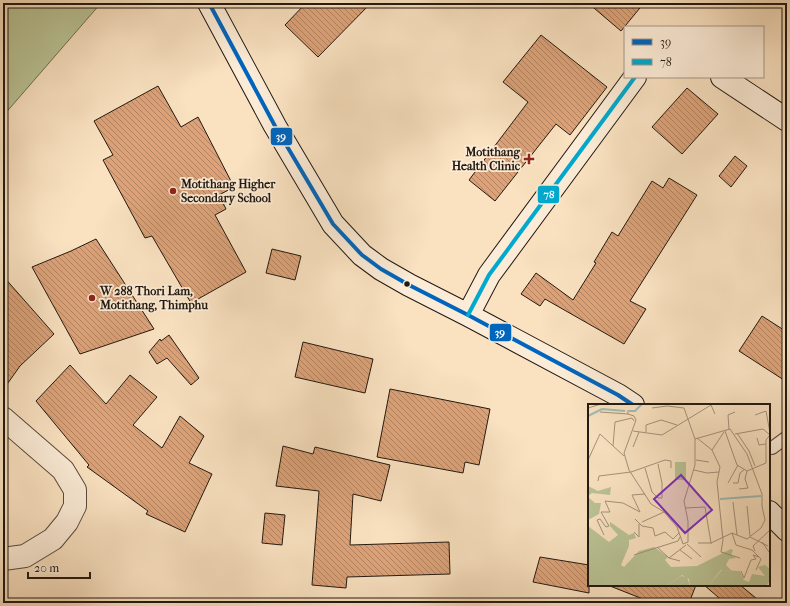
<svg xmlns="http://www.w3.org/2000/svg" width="790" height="606" viewBox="0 0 790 606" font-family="'IM FELL French Canon',serif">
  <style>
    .green { fill: #bac496; stroke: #6e6e54 }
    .building { fill: url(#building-back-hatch); stroke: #221911 }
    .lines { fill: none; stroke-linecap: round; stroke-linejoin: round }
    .service-casing { stroke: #584b3d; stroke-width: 14 }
    .minor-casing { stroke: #584b3d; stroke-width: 24 }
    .secondary-casing { stroke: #221911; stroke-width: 24 }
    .service { stroke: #fcecd7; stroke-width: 12 }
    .minor { stroke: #fcecd7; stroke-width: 22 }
    .secondary { stroke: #fcecd7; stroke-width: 22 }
    .bus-1-casing { stroke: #fcecd7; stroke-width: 7 }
    .bus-2-casing { stroke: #fcecd7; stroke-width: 7 }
    .bus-1 { stroke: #0065bd; stroke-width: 4 }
    .bus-2 { stroke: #00a9ce; stroke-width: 4 }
    .poi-dot { fill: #8f2418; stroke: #fcecd7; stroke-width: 1.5 }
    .bus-dot { fill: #221911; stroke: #fcecd7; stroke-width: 1.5 }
    .labels { text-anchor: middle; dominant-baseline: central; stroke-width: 3.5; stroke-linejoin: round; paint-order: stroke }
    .poi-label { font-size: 12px; font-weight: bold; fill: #221911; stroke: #fcecd7; text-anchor: start }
    .inset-river { fill: none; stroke: #9fbdb7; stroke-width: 2 }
    .inset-road { fill: none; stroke: #a4927b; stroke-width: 1 }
    .view { fill: #7b2cbf; fill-opacity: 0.15; stroke: #7b2cbf; stroke-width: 2 }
    .inset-edge { fill: none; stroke: #221911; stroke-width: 2 }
    .line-badge { stroke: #fcecd7; stroke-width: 1.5 }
    .badge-label { font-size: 11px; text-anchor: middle; font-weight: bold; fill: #fff }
  </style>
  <defs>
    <pattern id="building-back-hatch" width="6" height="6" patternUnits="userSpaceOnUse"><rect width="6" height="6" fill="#dda278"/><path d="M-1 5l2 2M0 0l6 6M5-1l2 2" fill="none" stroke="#b38361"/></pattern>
  </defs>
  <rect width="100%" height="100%" fill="#fae2c1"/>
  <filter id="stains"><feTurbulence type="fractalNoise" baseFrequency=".005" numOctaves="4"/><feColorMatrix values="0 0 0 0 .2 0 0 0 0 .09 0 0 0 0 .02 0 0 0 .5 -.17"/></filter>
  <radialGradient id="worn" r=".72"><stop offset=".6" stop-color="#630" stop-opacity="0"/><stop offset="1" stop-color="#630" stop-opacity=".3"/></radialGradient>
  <path class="green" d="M 3,3 L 101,3 L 3,116 Z"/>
  <path class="building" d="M 306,3 L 371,3 L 318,57 L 285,25 Z
    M 588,3 L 644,3 L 621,31 Z
    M 541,35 L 607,87 L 570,135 L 556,124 L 495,201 L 469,180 L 528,102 L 503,82 Z
    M 158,86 L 181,127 L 198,117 L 234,187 L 219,195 L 226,209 L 215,215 L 246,272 L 191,303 L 152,236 L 145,238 L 103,160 L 113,155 L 94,121 Z
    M 687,88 L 718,114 L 682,154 L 652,127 Z
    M 735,156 L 747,166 L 731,187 L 719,176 Z
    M 669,178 L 697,195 L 630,301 L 646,309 L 624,344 L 545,299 L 540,306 L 521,294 L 536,273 L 573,300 L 596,263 L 594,262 L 612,232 L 618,236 L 652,181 L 663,188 Z
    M 96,239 L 154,329 L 80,354 L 32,267 L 71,251 Z
    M 272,249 L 301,256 L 295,280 L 266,273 Z
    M 3,276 L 54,334 L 20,366 L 3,390 Z
    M 762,316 L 787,332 L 787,382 L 739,351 Z
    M 169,335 L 199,378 L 191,385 L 167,358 L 157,364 L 149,352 L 160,339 L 161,341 Z
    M 303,342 L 373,359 L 365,393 L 295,377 Z
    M 70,365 L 106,404 L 130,375 L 157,397 L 133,425 L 162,448 L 180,416 L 204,436 L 189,463 L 212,474 L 185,532 L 146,514 L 148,511 L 87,467 L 89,465 L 36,401 Z
    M 390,389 L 490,409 L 479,465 L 465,462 L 463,473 L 377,457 Z
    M 283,446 L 313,454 L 315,447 L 390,465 L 381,501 L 353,494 L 350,545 L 449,542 L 450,574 L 347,577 L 346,588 L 312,585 L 319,491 L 276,486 Z
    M 265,513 L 285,515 L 282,545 L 262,543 Z
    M 540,557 L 589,565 L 589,593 L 533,582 Z
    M 610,585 L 696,585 L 689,603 L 653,603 L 610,586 Z
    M 704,585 L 740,585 L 762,603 L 725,603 Z"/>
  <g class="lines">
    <defs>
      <path id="service" d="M 769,448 L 772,448 L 787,437"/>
      <path id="minor" d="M 3,418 L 63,470 L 75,490 L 75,506 L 67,522 L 53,539 L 25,556 L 3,559"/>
      <path id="secondary" d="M 209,3 L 275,126 L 333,224 L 362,255 L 381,269 L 409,285 L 468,315 L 618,395 L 633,405
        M 722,77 L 787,120
        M 468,315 L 489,275 L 635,77
        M 769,512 L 787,530"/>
    </defs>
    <use href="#service" class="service-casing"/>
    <use href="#minor" class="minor-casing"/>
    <use href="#secondary" class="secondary-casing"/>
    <use href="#service" class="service"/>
    <use href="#minor" class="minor"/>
    <use href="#secondary" class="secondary"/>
    <defs>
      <path id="bus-1" d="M 209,3 L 275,126 L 333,224 L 362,255 L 381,269 L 409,285 L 468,315 L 618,395 L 633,405"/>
      <path id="bus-2" d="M 468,315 L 489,275 L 635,77"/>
    </defs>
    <use href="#bus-1" class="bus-1-casing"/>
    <use href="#bus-2" class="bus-2-casing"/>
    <use href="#bus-1" class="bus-1"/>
    <use href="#bus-2" class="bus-2"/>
  </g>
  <g class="poi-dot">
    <path d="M527 153h4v4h4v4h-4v4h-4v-4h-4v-4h4z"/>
    <circle cx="173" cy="191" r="4"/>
    <circle cx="92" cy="298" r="4"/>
  </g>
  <circle class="bus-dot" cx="407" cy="284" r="3.5"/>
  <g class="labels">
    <g class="poi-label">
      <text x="520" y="152" text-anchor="end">Motithang<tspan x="520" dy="14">Health Clinic</tspan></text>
      <text x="181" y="184">Motithang Higher<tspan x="181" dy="14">Secondary School</tspan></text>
      <text x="100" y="291">W 288 Thori Lam,<tspan x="100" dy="14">Motithang, Thimphu</tspan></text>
    </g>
  </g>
  <g transform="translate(588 404)">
    <rect width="182" height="182" fill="#fae2c1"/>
    <path d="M 134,166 L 152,167 L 156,176 L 151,182 L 120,182 ZM 93,172 L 99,173 L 102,182 L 79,182 Z" fill="#bac496"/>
    <path d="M 0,82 L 10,87 L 23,83 L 22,91 L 4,89 L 0,92 ZM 0,93 L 7,99 L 13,99 L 11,110 L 0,116 ZM 22,118 L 41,131 L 46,129 L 48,134 L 41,136 L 41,142 L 33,161 L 36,163 L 51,147 L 66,143 L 80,153 L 77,156 L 83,163 L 109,162 L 143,145 L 145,146 L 143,151 L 148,154 L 141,155 L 138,161 L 144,167 L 133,166 L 120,182 L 102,182 L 101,175 L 94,171 L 79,182 L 0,182 L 0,122 L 21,138 L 30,131 L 22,122 ZM 177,161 L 182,165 L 182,177 L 178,182 L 151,182 L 156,176 L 161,178 L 164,170 L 177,172 L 170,163 Z" fill="#bac496"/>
    <path d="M 87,58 L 98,58 L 98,76 L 87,76 Z" fill="#bac496"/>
    <path class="inset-river" d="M 41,7 L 47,7 L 54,0M 0,12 L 14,5 L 37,7M 132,95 L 173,92"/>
    <path class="inset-road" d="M 0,4 L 13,0M 64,4 L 79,2 L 96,4 L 107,35M 40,6 L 40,10 L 46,12 L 48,16 L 36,49 L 41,66 L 63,100 L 76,108 L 89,123 L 95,140 L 100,138 L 100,117 L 96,97 L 107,61 L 107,35 L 142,25 L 159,50 L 174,90M 12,8 L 40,10M 167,11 L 178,7 L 182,29M 141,25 L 140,11 L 147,8M 45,27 L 74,31 L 123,1 L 127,10M 137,27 L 149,61 L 159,67 L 178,59 L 178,36 L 182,31M 58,28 L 58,21 L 73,16 L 89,21M 149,29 L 161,47 L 167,62M 147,30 L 175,25 L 182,31M 109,34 L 124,46M 169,34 L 171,41 L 178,40M 25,42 L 27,18 L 44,14 L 46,17M 45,43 L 51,28M 124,46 L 132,63 L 129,78 L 135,136 L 133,148 L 152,154M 124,46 L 136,28M 0,56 L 12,30 L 36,52M 108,56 L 121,58M 57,64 L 64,88 L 70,94 L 74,94 L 74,79 L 70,60M 106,66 L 119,69 L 131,68M 10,77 L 11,72 L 43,68 L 77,56 L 83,57 L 83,64M 140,79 L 150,61M 145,79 L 150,79 L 152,69 L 157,65M 151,85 L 160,84 L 157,75 L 159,67M 145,98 L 149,131M 159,102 L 162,132M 97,104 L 117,103 L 123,139 L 144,129 L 159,135 L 173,124 L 177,116 L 174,102 L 174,90M 52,108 L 44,91 L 57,90M 47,115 L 54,122 L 65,124 L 67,132 L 77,128 L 85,135 L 91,129M 54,118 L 76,108M 46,128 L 51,133 L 51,120M 144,129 L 148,141 L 164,146 L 171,153 L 165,151 L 168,155 L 163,156 L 156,174 L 153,167M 16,131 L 9,116 L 12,115 L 18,123 L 21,122 L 13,108 L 22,108 L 17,97 L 35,99 L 52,108M 162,133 L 180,142M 174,138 L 181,148M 110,139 L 124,139M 99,140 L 113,153M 69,143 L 81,154M 92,146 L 104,155M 167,147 L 165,142 L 181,127M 46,151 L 90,137 L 92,133M 92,157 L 81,154 L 98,141M 168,166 L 173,155 L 171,153"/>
    <path class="view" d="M 93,71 L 124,106 L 97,129 L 66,95 Z"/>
    <rect width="182" height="182" class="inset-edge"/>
  </g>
  <g class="line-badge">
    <rect x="270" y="127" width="23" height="19" rx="4" fill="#0065bd"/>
    <rect x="537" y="185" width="23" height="19" rx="4" fill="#00a9ce"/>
    <rect x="489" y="323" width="23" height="19" rx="4" fill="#0065bd"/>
  </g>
  <g class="badge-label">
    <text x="281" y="140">39</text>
    <text x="549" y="198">78</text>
    <text x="500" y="336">39</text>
  </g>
  <rect width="790" height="606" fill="none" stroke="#fae2c1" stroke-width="16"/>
  <rect x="4" y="4" width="782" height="598" fill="none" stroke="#221911" stroke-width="2"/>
  <rect x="8" y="8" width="774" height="590" fill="none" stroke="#221911"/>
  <rect x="624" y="26" width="140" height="52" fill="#fcecd7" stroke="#a59888"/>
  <rect x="632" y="39" width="20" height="6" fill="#0065bd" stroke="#a59888"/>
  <text x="660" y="46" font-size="12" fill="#221911">39</text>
  <rect x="632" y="59" width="20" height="6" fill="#00a9ce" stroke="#a59888"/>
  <text x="660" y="66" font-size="12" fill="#221911">78</text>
  <path d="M28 572v6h62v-6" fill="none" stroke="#221911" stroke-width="2"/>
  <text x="34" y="572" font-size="12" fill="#221911" stroke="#fcecd7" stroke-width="3" paint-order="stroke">20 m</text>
  <rect width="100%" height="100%" filter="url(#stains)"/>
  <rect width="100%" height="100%" fill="url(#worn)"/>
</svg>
